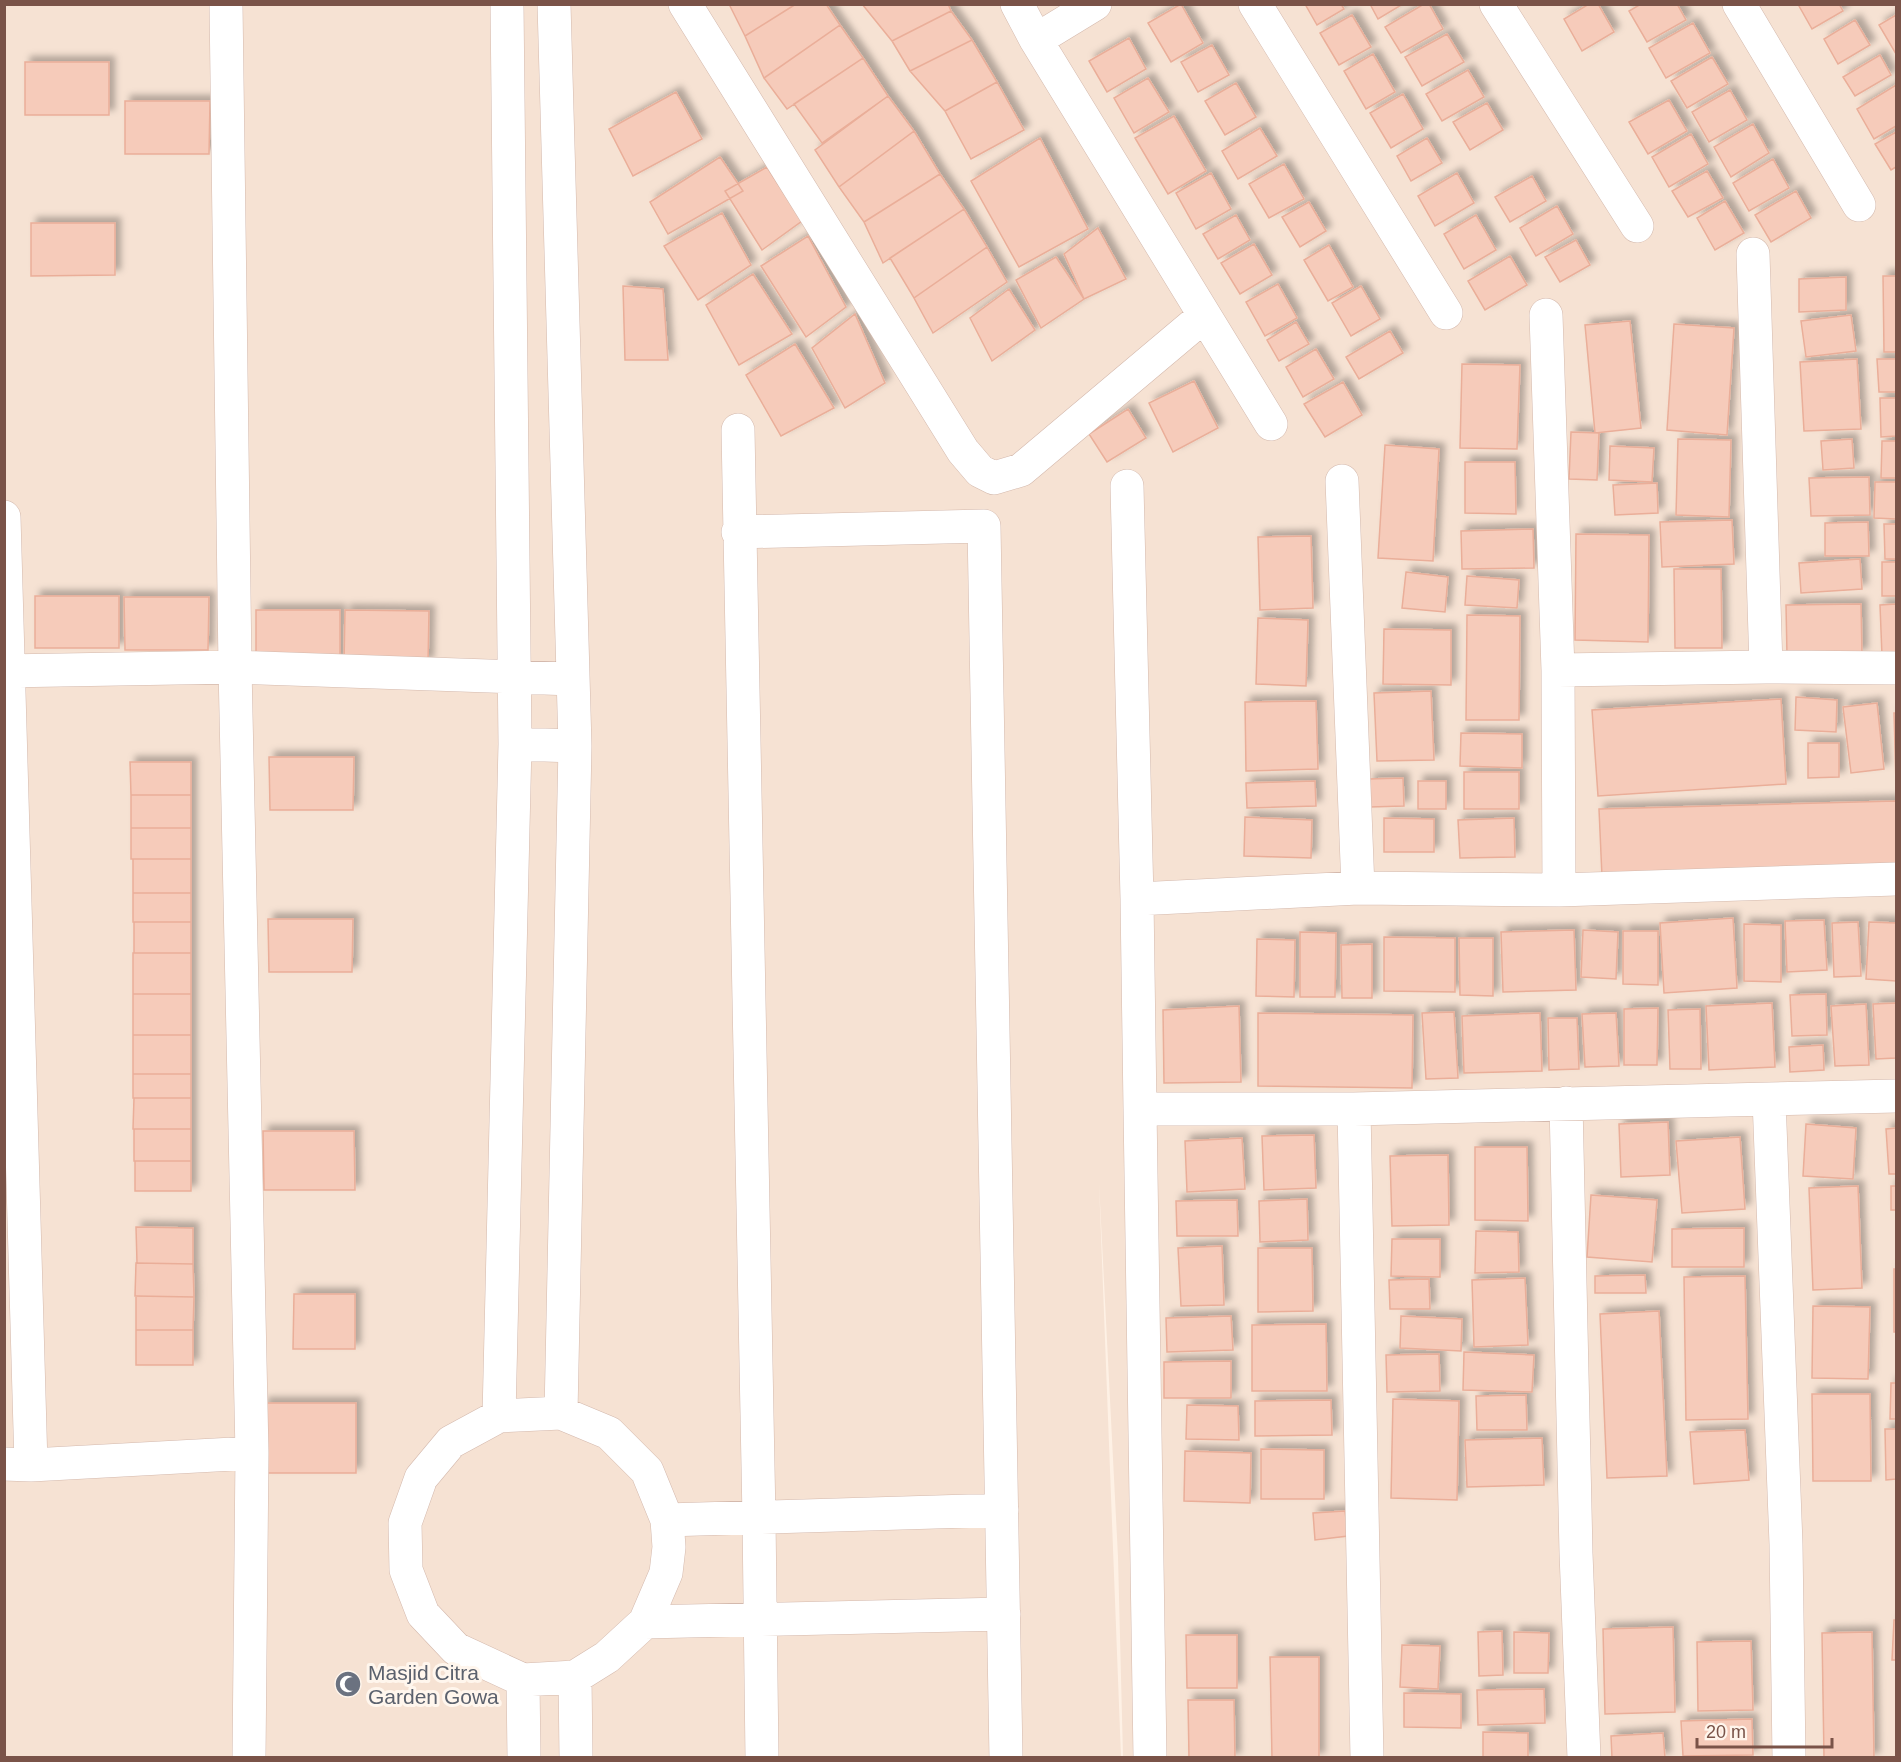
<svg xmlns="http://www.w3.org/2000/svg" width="1901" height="1762" viewBox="0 0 1901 1762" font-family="Helvetica,sans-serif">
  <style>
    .residential { fill: #f6e2d3 }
    .building { fill: #f6cbba; stroke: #eaae99; stroke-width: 1.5; filter: url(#shadow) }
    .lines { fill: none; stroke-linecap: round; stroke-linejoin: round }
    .minor-casing { stroke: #d4b9ad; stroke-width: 34 }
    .minor { stroke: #fff; stroke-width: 33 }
    .labels { text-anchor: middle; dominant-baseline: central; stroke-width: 6; stroke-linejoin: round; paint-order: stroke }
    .worship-label { font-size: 21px; fill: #5b616d; stroke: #fff6ed; text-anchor: start }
  </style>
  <defs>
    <filter id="shadow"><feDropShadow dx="5.5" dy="-5.5" stdDeviation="3" flood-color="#0004"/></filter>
  </defs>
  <rect width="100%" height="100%" fill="#fef1e5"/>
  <path class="residential" d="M 4,5 L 1896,5 L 1896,1757 L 1123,1757 L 1118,1557 L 1099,1183 L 1121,1757 L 6,1757 Z"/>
  <path class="building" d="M 729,4 L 796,4 L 745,36 Z
    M 796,4 L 826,4 L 840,25 L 764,78 L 745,36 Z
    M 862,4 L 948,4 L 951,11 L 892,41 Z
    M 1181,4 L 1203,43 L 1171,62 L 1148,23 Z
    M 1305,4 L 1341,4 L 1344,9 L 1317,25 Z
    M 1370,4 L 1403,4 L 1378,19 Z
    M 1424,4 L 1429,4 L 1443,29 L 1401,53 L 1385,27 Z
    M 1589,4 L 1598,4 L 1614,32 L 1582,51 L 1564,19 Z
    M 1641,4 L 1677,4 L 1686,20 L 1647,42 L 1629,11 Z
    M 1800,4 L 1839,4 L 1843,11 L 1812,29 L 1799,6 Z
    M 951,11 L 972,40 L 910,71 L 892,41 Z
    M 1352,15 L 1371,47 L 1339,65 L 1320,33 Z
    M 1896,15 L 1896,54 L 1879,25 Z
    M 1855,20 L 1870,45 L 1838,64 L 1824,39 Z
    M 1693,23 L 1710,53 L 1666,78 L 1649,48 Z
    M 840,25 L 863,58 L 787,109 L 764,78 Z
    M 1447,34 L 1464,62 L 1422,86 L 1405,57 Z
    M 1129,38 L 1146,69 L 1107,92 L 1089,61 Z
    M 972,40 L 997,82 L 945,111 L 910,71 Z
    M 1212,45 L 1229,75 L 1198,92 L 1181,62 Z
    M 1373,54 L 1395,92 L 1366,109 L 1344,71 Z
    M 1880,55 L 1891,75 L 1855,96 L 1843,77 Z
    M 1712,57 L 1728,84 L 1687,108 L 1671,81 Z
    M 863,58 L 888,96 L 822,143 L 794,104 Z
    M 25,62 L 109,62 L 109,115 L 25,115 Z
    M 1468,70 L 1484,97 L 1442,121 L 1426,94 Z
    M 1148,78 L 1169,112 L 1134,133 L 1114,98 Z
    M 997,82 L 1024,130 L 971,159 L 945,111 Z
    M 1236,83 L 1256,117 L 1225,135 L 1205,101 Z
    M 1896,85 L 1896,126 L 1874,139 L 1857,109 Z
    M 1730,90 L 1747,120 L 1709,142 L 1692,112 Z
    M 676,92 L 702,139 L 633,176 L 609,129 Z
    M 1403,94 L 1423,129 L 1391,148 L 1370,113 Z
    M 888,96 L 914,131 L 839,187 L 815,150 Z
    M 1669,100 L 1687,131 L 1648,154 L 1629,122 Z
    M 125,101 L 210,101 L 209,154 L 125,154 Z
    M 1487,103 L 1503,130 L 1470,150 L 1453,122 Z
    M 1174,116 L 1206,171 L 1168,194 L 1135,138 Z
    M 1753,124 L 1769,153 L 1731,177 L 1714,147 Z
    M 1260,128 L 1277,156 L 1238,179 L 1222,151 Z
    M 914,131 L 940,174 L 864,222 L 839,187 Z
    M 1896,132 L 1896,167 L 1891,170 L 1875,144 Z
    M 1691,134 L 1708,164 L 1669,187 L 1652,157 Z
    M 1040,138 L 1088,229 L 1019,267 L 971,181 Z
    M 1427,138 L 1442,163 L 1411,181 L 1397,156 Z
    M 720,157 L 743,191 L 668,234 L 650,202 Z
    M 1773,159 L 1789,188 L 1749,211 L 1733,183 Z
    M 1284,164 L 1304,199 L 1269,218 L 1249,184 Z
    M 767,167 L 802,221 L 762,250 L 725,191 Z
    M 1707,171 L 1723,198 L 1688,217 L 1672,191 Z
    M 1211,173 L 1231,209 L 1196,229 L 1176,193 Z
    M 1457,173 L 1474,203 L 1435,226 L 1418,196 Z
    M 940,174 L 964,209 L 883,263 L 864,222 Z
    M 1532,176 L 1546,201 L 1510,222 L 1495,197 Z
    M 1796,191 L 1811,218 L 1771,242 L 1755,215 Z
    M 1725,201 L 1744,233 L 1715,250 L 1697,218 Z
    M 1309,202 L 1326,231 L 1300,247 L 1282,217 Z
    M 1557,206 L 1573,234 L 1536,256 L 1520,228 Z
    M 964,209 L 987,247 L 914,298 L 890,258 Z
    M 722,213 L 751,265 L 698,300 L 664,246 Z
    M 1236,215 L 1250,240 L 1218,259 L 1203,234 Z
    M 1476,215 L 1496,250 L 1464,269 L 1444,234 Z
    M 31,223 L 115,223 L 115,275 L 31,276 Z
    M 1098,228 L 1126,279 L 1084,299 L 1064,254 Z
    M 808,236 L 846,307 L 806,337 L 761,266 Z
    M 1576,240 L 1590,265 L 1560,282 L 1545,257 Z
    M 1254,244 L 1272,275 L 1240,294 L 1221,263 Z
    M 1329,245 L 1353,287 L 1328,301 L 1304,260 Z
    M 987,247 L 1007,282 L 933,333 L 914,298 Z
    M 1510,256 L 1527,285 L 1485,310 L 1468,281 Z
    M 1056,257 L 1084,299 L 1041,328 L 1016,280 Z
    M 753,274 L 792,334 L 739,365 L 706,305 Z
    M 1883,276 L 1896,276 L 1896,352 L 1884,352 Z
    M 1846,277 L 1846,310 L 1799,312 L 1799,279 Z
    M 1278,284 L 1297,318 L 1265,336 L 1246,302 Z
    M 623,286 L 663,289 L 668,360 L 625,360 Z
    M 1361,286 L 1380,319 L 1351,336 L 1332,303 Z
    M 1009,289 L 1035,330 L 992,361 L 970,318 Z
    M 855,314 L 885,383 L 845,408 L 812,348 Z
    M 1851,315 L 1856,351 L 1806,357 L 1801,321 Z
    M 1630,321 L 1641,428 L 1595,433 L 1585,325 Z
    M 1296,322 L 1309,344 L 1279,361 L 1267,340 Z
    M 1674,324 L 1734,328 L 1727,435 L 1667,430 Z
    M 1390,331 L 1403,353 L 1359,379 L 1346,357 Z
    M 795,344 L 834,408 L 781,436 L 746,375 Z
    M 1316,349 L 1334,379 L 1303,397 L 1286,367 Z
    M 1857,359 L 1861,429 L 1804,431 L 1800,362 Z
    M 1877,359 L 1896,359 L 1896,392 L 1879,392 Z
    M 1462,364 L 1520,365 L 1517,449 L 1460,448 Z
    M 1194,381 L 1218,428 L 1173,452 L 1149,403 Z
    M 1343,382 L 1362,415 L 1325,437 L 1304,404 Z
    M 1880,398 L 1896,398 L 1896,436 L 1881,437 Z
    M 1128,409 L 1146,438 L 1107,462 L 1089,434 Z
    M 1571,432 L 1599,433 L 1597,480 L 1569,479 Z
    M 1678,439 L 1731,440 L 1729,517 L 1676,515 Z
    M 1852,439 L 1854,468 L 1823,470 L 1821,441 Z
    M 1882,441 L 1896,441 L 1896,478 L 1881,478 Z
    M 1385,445 L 1439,449 L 1433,561 L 1378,558 Z
    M 1610,446 L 1654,448 L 1652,482 L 1609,480 Z
    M 1465,462 L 1515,462 L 1516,514 L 1465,513 Z
    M 1869,477 L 1870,515 L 1811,516 L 1809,478 Z
    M 1875,482 L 1896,482 L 1896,519 L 1874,518 Z
    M 1657,483 L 1658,513 L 1615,515 L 1613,485 Z
    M 1732,520 L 1734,564 L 1662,567 L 1660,522 Z
    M 1868,522 L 1869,556 L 1825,556 L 1825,523 Z
    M 1884,524 L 1896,524 L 1896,559 L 1885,559 Z
    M 1533,529 L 1534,568 L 1462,569 L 1461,531 Z
    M 1576,534 L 1649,535 L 1648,642 L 1575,640 Z
    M 1311,536 L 1313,608 L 1260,610 L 1258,537 Z
    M 1860,559 L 1862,589 L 1801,593 L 1799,563 Z
    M 1882,562 L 1896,562 L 1896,596 L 1882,596 Z
    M 1674,569 L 1721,569 L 1722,648 L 1675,648 Z
    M 1406,572 L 1448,577 L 1445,612 L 1402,608 Z
    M 1467,576 L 1519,580 L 1517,608 L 1465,605 Z
    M 35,596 L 119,596 L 119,648 L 35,648 Z
    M 124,597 L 209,597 L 208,650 L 125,650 Z
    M 1861,604 L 1862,654 L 1787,655 L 1786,605 Z
    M 1896,604 L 1896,656 L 1882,656 L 1880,605 Z
    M 256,610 L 340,610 L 340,663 L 256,663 Z
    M 345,610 L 429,611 L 428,663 L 344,663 Z
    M 1467,615 L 1520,616 L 1519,720 L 1466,720 Z
    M 1258,618 L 1308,620 L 1306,686 L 1256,684 Z
    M 1384,629 L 1451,630 L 1451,685 L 1383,684 Z
    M 1431,691 L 1434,760 L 1377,761 L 1374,693 Z
    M 1796,697 L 1837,700 L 1836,732 L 1795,730 Z
    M 1781,699 L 1786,784 L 1598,796 L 1592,710 Z
    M 1316,701 L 1318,769 L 1246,771 L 1245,702 Z
    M 1877,703 L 1884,769 L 1851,773 L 1843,707 Z
    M 1894,713 L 1896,713 L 1896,784 Z
    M 1461,733 L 1522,734 L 1522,768 L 1460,766 Z
    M 1808,743 L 1839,743 L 1839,777 L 1808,778 Z
    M 269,757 L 354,757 L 353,810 L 270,810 Z
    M 130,762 L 191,762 L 191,795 L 131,795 Z
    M 1464,772 L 1519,772 L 1519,809 L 1464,809 Z
    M 1403,778 L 1404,806 L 1370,807 L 1369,779 Z
    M 1315,781 L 1316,806 L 1247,808 L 1246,783 Z
    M 1418,781 L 1446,781 L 1446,809 L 1418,809 Z
    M 131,795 L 191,795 L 191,828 L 131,828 Z
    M 1896,801 L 1896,868 L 1602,877 L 1599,809 Z
    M 1245,817 L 1312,820 L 1311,858 L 1244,856 Z
    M 1384,818 L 1434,819 L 1434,852 L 1384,852 Z
    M 1514,818 L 1515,857 L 1460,858 L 1458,820 Z
    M 131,828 L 191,828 L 191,859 L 131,859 Z
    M 133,859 L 191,859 L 191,893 L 133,893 Z
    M 133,893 L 191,893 L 191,922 L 133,922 Z
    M 1733,918 L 1737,988 L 1664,993 L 1660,923 Z
    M 268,919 L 353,919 L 352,972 L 269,972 Z
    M 1824,920 L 1827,970 L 1787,972 L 1785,921 Z
    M 134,922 L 191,922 L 191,953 L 134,953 Z
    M 1858,922 L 1861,976 L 1834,977 L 1832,923 Z
    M 1869,922 L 1896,923 L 1896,981 L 1866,979 Z
    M 1744,924 L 1781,925 L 1781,982 L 1744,981 Z
    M 1574,930 L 1576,990 L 1503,992 L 1501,932 Z
    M 1583,930 L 1618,932 L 1616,979 L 1581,977 Z
    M 1623,931 L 1658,931 L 1658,985 L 1623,984 Z
    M 1300,932 L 1336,933 L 1335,997 L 1300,997 Z
    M 1384,937 L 1455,938 L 1455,992 L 1384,991 Z
    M 1459,938 L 1493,938 L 1493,996 L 1460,995 Z
    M 1257,939 L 1295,940 L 1294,997 L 1256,996 Z
    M 1372,944 L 1372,998 L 1342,998 L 1341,945 Z
    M 133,953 L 191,953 L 191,994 L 133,994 Z
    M 133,994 L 191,994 L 191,1035 L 133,1035 Z
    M 1826,994 L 1827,1035 L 1792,1036 L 1790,995 Z
    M 1772,1003 L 1775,1067 L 1709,1070 L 1706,1006 Z
    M 1896,1003 L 1896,1058 L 1876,1059 L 1873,1004 Z
    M 1866,1004 L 1869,1065 L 1835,1066 L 1831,1006 Z
    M 1239,1006 L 1241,1082 L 1164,1083 L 1163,1010 Z
    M 1658,1008 L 1657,1065 L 1624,1065 L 1624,1009 Z
    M 1700,1009 L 1701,1069 L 1670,1069 L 1668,1010 Z
    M 1454,1012 L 1458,1078 L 1426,1079 L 1422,1013 Z
    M 1258,1013 L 1413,1015 L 1412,1088 L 1258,1086 Z
    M 1540,1013 L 1542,1071 L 1464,1073 L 1462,1016 Z
    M 1616,1013 L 1619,1066 L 1585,1067 L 1582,1014 Z
    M 1548,1018 L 1577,1018 L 1579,1069 L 1549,1070 Z
    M 133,1035 L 191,1035 L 191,1074 L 133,1074 Z
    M 1823,1045 L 1824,1070 L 1790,1072 L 1789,1047 Z
    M 133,1074 L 191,1074 L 191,1098 L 133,1098 Z
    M 134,1098 L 191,1098 L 191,1129 L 133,1129 Z
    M 1668,1122 L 1670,1175 L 1621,1177 L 1619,1124 Z
    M 1806,1124 L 1856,1128 L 1853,1179 L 1803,1176 Z
    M 1896,1128 L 1896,1174 L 1889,1174 L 1886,1129 Z
    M 134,1129 L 191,1129 L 191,1161 L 134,1161 Z
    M 263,1131 L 354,1131 L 355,1190 L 264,1190 Z
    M 1314,1135 L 1316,1188 L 1264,1190 L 1262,1136 Z
    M 1740,1137 L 1745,1209 L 1682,1213 L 1676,1141 Z
    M 1242,1138 L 1245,1189 L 1187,1192 L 1185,1141 Z
    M 1475,1147 L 1527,1147 L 1528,1221 L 1475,1220 Z
    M 1448,1155 L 1449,1225 L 1392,1226 L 1390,1156 Z
    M 135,1161 L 191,1161 L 191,1191 L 135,1191 Z
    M 1858,1186 L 1862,1288 L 1813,1290 L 1809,1188 Z
    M 1891,1186 L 1896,1186 L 1896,1210 L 1891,1210 Z
    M 1591,1195 L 1657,1200 L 1652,1262 L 1587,1257 Z
    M 1307,1199 L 1308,1240 L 1260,1242 L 1259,1201 Z
    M 1237,1200 L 1238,1236 L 1177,1236 L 1176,1201 Z
    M 136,1227 L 193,1228 L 193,1264 L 137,1263 Z
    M 1744,1228 L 1744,1267 L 1672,1267 L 1672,1229 Z
    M 1476,1231 L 1518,1232 L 1519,1272 L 1475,1273 Z
    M 1392,1239 L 1440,1239 L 1440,1277 L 1391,1276 Z
    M 1222,1246 L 1224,1305 L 1181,1306 L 1178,1248 Z
    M 1258,1248 L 1312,1248 L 1313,1311 L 1258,1312 Z
    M 136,1263 L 193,1264 L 194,1297 L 135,1296 Z
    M 1894,1269 L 1896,1269 L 1896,1332 L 1894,1332 Z
    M 1645,1275 L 1646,1293 L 1595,1293 L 1595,1276 Z
    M 1745,1276 L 1748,1419 L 1686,1420 L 1684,1277 Z
    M 1525,1278 L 1528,1345 L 1474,1347 L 1472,1280 Z
    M 1429,1279 L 1430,1309 L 1390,1309 L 1389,1280 Z
    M 294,1294 L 355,1294 L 355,1349 L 293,1349 Z
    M 136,1296 L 194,1297 L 193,1330 L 136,1330 Z
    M 1813,1306 L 1870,1307 L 1868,1379 L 1812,1378 Z
    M 1659,1311 L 1667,1476 L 1607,1478 L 1600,1314 Z
    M 1231,1316 L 1233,1350 L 1167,1352 L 1166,1318 Z
    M 1401,1316 L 1462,1319 L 1461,1351 L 1400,1348 Z
    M 1326,1324 L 1327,1391 L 1252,1391 L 1252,1325 Z
    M 136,1330 L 193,1330 L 193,1365 L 136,1365 Z
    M 1464,1352 L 1534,1355 L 1532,1392 L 1463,1390 Z
    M 1439,1354 L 1440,1391 L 1387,1392 L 1386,1355 Z
    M 1231,1361 L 1231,1398 L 1164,1398 L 1164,1362 Z
    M 1891,1383 L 1896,1383 L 1896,1419 L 1890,1419 Z
    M 1812,1394 L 1870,1394 L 1871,1481 L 1813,1481 Z
    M 1526,1395 L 1527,1430 L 1477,1430 L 1476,1396 Z
    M 1393,1399 L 1459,1401 L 1457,1500 L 1391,1498 Z
    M 1331,1400 L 1332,1435 L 1255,1436 L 1255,1401 Z
    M 263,1403 L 356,1403 L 356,1473 L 263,1473 Z
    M 1187,1405 L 1238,1406 L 1239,1440 L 1186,1439 Z
    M 1885,1429 L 1896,1429 L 1896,1479 L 1886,1480 Z
    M 1745,1430 L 1749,1480 L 1694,1484 L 1690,1432 Z
    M 1542,1438 L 1544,1485 L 1467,1487 L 1465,1440 Z
    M 1261,1449 L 1324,1450 L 1324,1499 L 1261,1499 Z
    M 1185,1451 L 1251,1453 L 1250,1503 L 1184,1501 Z
    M 1345,1511 L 1348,1536 L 1315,1540 L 1313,1513 Z
    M 1894,1620 L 1896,1620 L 1896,1660 L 1892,1660 Z
    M 1673,1627 L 1675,1712 L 1605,1714 L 1603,1629 Z
    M 1502,1631 L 1503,1675 L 1479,1676 L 1478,1632 Z
    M 1514,1632 L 1549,1633 L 1548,1673 L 1514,1673 Z
    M 1872,1632 L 1874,1758 L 1824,1758 L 1822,1633 Z
    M 1186,1635 L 1237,1635 L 1237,1688 L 1187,1688 Z
    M 1751,1641 L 1753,1710 L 1698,1711 L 1697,1642 Z
    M 1402,1645 L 1440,1646 L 1438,1689 L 1400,1687 Z
    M 1270,1657 L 1319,1657 L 1319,1758 L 1272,1758 Z
    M 1544,1689 L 1545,1723 L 1478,1725 L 1477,1690 Z
    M 1404,1693 L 1461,1694 L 1461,1728 L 1404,1727 Z
    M 1188,1700 L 1234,1700 L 1235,1758 L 1189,1758 Z
    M 1752,1719 L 1753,1755 L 1683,1756 L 1681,1721 Z
    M 1483,1732 L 1528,1733 L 1528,1758 L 1483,1758 Z
    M 1663,1733 L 1665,1758 L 1612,1758 L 1611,1736 Z"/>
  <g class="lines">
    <defs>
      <path id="minor" d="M 554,4 L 575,746 L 561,1413
        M 685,4 L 963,451 L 980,471 L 994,478 L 1021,470 L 1204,316
        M 1017,4 L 1036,40 L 1271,424
        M 1255,4 L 1446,313
        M 1496,4 L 1637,226
        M 1739,4 L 1859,205
        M 1036,40 L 1095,4
        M 1753,254 L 1766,667
        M 1546,315 L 1558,670
        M 738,430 L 759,1518 L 762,1758
        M 1342,481 L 1358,888
        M 1127,486 L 1137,899
        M 4,517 L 31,1465
        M 738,532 L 984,526 L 1006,1758
        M 1896,668 L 1766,667 L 1558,670 L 1559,890 L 1896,879
        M 4,671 L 235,667 L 573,679
        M 515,744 L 575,746
        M 1769,1099 L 1896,1096
        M 1566,1103 L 1576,1553 L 1584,1758
        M 1140,1109 L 1137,899 L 1358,888 L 1559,890
        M 1354,1109 L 1367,1758
        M 561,1413 L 609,1433 L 647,1471 L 667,1520 L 669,1547 L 666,1573 L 645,1622 L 607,1657 L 575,1677 L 523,1680 L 456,1649 L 423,1614 L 406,1570 L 405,1523 L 421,1478 L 451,1442 L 499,1416 Z
        M 499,1416 L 515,744 L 507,4
        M 4,1464 L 31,1465 L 252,1453 L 235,667 L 226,4
        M 667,1520 L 1002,1510
        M 645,1622 L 1004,1614
        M 575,1677 L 576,1758
        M 523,1680 L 524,1758
        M 249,1758 L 252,1453
        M 1150,1758 L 1140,1109 L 1354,1109 L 1769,1099 L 1786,1544 L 1789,1758"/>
    </defs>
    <use href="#minor" class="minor-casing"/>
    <use href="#minor" class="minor"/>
  </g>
  <defs>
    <symbol id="mosque-disc" viewBox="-11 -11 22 22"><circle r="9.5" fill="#6b7280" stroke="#fff6ed"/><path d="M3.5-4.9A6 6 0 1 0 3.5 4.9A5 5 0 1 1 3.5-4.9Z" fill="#fff"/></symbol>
  </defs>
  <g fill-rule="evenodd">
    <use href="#mosque-disc" x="333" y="1669" width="30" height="30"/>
  </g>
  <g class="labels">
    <g class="worship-label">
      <text x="368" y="1672">Masjid Citra<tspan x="368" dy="24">Garden Gowa</tspan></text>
    </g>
  </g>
  <rect width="1901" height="1762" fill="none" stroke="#7a5348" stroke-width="12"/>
  <path d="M1697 1738v9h135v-9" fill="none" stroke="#7a5348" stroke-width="3"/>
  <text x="1706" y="1738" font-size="18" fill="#7a5348" stroke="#fff6ed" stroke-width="4.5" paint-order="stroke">20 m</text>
</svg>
